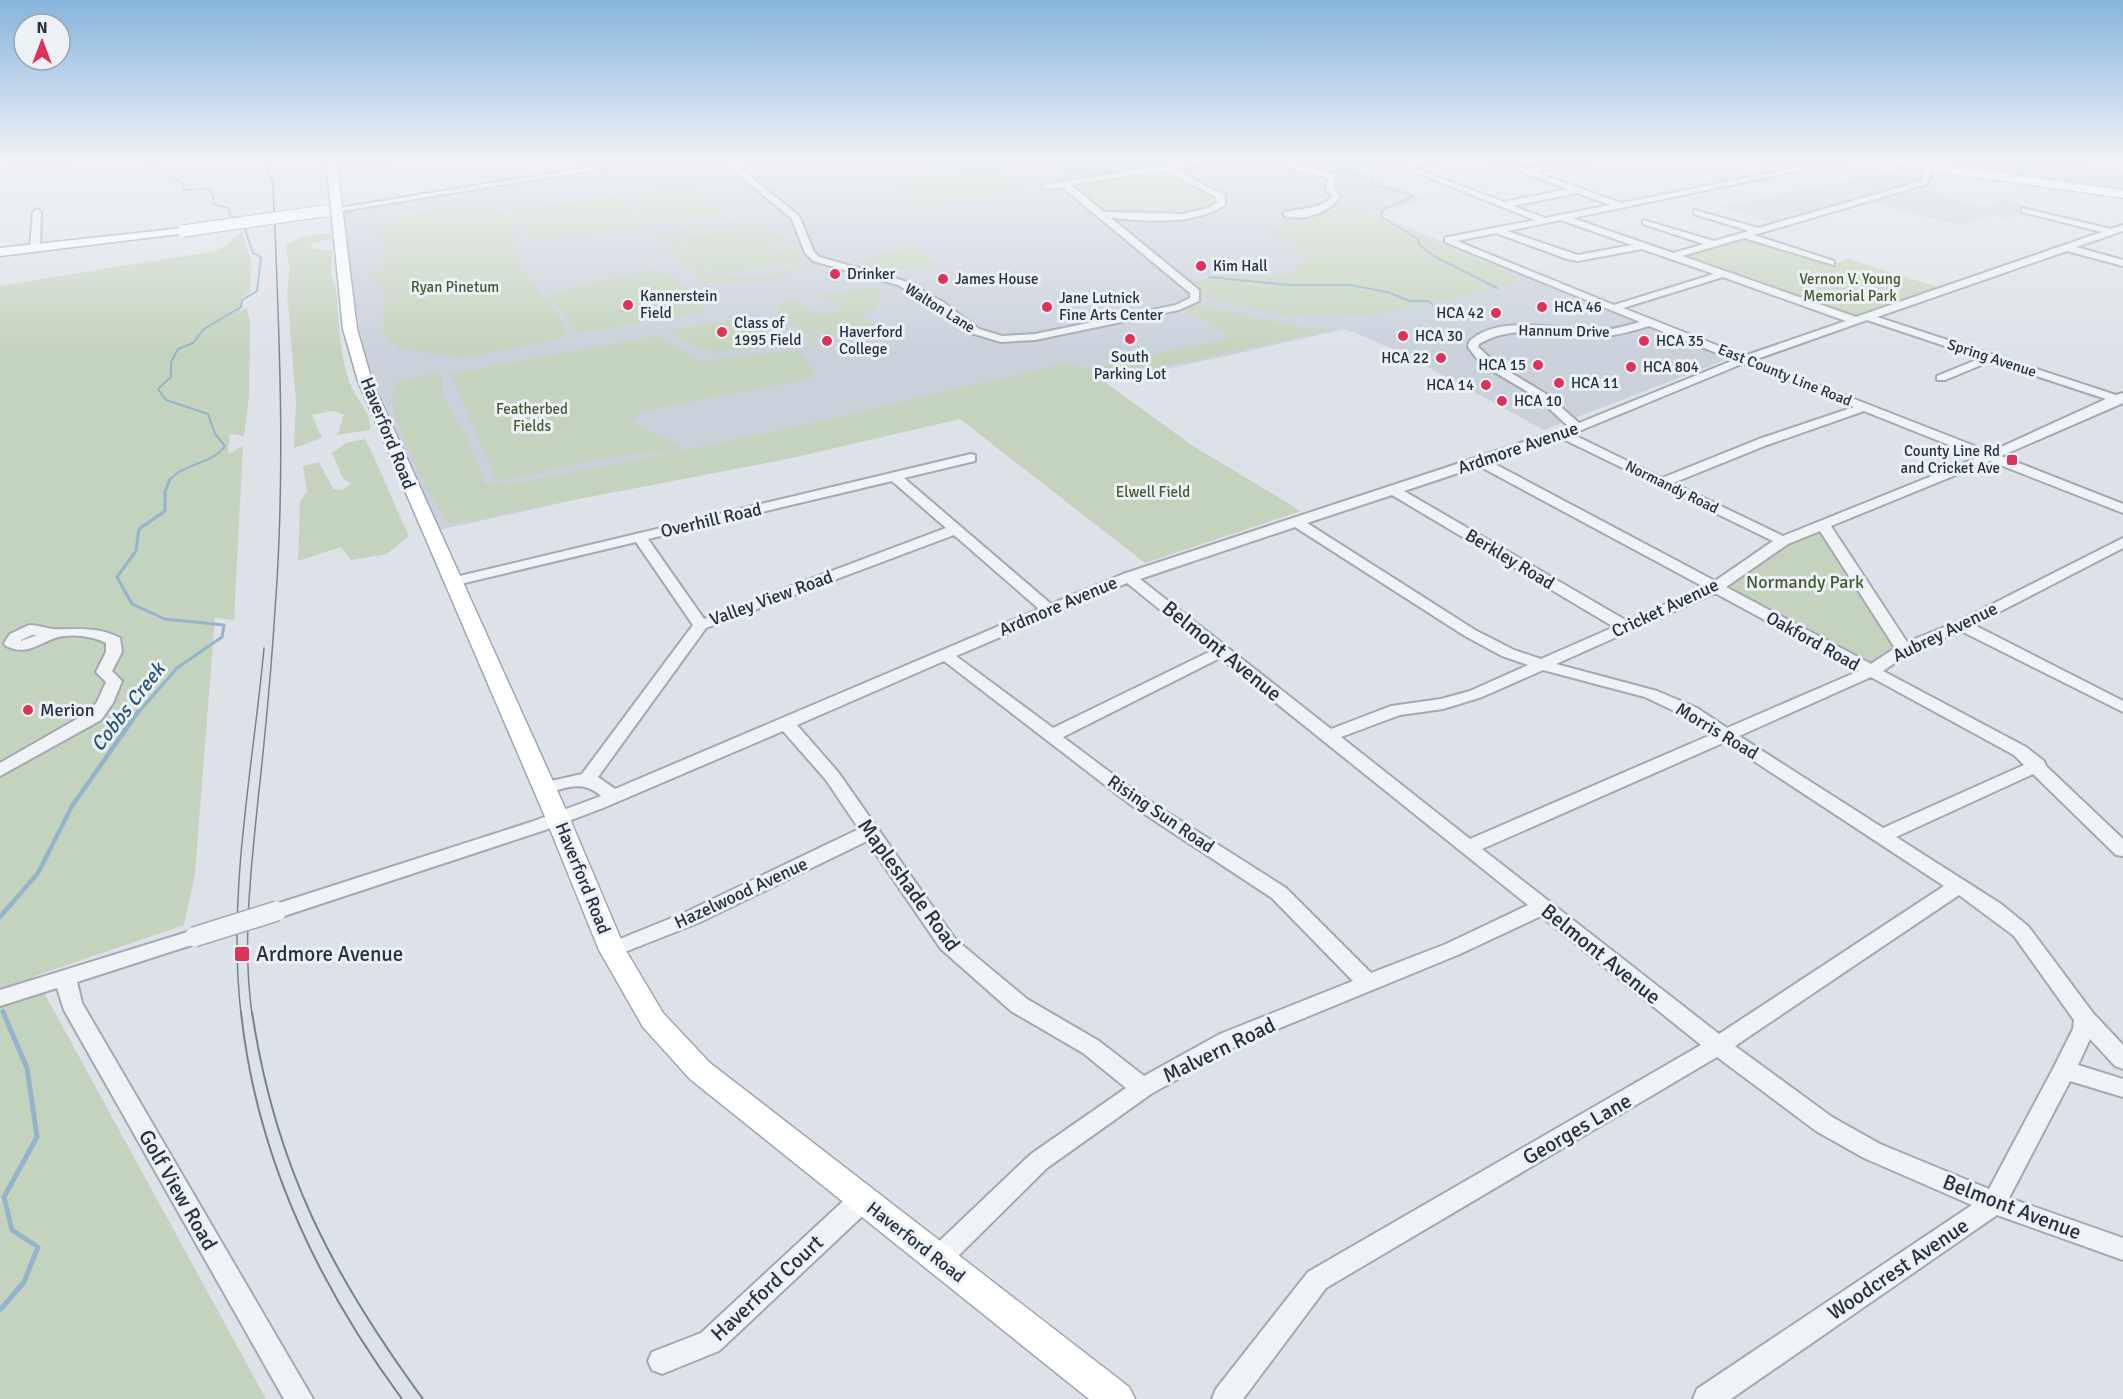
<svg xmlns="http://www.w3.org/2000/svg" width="2123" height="1399" viewBox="0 0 2123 1399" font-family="Signika,sans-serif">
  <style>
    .built { fill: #cad1db }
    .green { fill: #c4d3bd; fill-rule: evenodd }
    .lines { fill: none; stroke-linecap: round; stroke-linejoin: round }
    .stream-far3 { stroke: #94b4cd; stroke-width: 2 }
    .stream-far2 { stroke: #94b4cd; stroke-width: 3 }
    .stream-far1 { stroke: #94b4cd; stroke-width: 4.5 }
    .stream { stroke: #94b4cd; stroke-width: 5 }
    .minor-casing { stroke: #a2a9b2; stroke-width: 4 }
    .major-casing { stroke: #9ba7b5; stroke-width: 3 }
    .highway-casing { stroke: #8391a0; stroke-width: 2 }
    .minor { fill: #f0f3f6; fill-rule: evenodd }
    .major { fill: #fff; fill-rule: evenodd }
    .highway { fill: #fff; fill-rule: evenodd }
    .tram-far1 { stroke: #758393; stroke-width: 1.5 }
    .tram { stroke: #758393; stroke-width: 2 }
    .rail { stroke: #758393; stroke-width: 2; stroke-dasharray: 1.5 3; stroke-linecap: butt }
    .minor-bridge-casing { stroke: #a2a9b2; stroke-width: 22; stroke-linecap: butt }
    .major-bridge-casing { stroke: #9ba7b5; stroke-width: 13; stroke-linecap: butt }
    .minor-bridge { stroke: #f0f3f6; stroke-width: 19 }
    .major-bridge { stroke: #fff; stroke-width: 11 }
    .poi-dot { fill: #db345a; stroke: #ecf1f6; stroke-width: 2 }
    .labels { text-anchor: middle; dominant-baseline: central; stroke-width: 6; stroke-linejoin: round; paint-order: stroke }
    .far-poi-label { font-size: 15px; fill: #253140; stroke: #ecf1f6; text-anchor: start }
    .far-park-label { font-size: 15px; fill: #3d5d31; stroke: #ecf1f6 }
    .far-street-label { font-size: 15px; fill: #253140; stroke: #ecf1f6 }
    .street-label { font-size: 18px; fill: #253140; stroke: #ecf1f6 }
    .park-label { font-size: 18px; fill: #3d5d31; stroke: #ecf1f6 }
    .poi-label { font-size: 18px; fill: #253140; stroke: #ecf1f6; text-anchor: start }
    .water-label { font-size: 20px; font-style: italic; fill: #2b5478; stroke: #ecf1f6 }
    .near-street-label { font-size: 21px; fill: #253140; stroke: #ecf1f6 }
    .near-poi-label { font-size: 21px; fill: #253140; stroke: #ecf1f6; text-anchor: start }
  </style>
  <rect width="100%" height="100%" fill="#dde2e8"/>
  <path class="built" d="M 673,158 L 1432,158 L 1356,170 L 1427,199 L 1373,213 L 1730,358 L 1544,430 L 1402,353 L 1346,329 L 439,530 L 372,374 L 358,327 L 344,210 Z
    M 1745,158 L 1847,158 L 1785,171 Z
    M 1889,158 L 2007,158 L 2082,169 L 2123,175 L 2123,192 Z
    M 1911,167 L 1919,169 L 1912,183 L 1772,222 L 1721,207 Z
    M 1922,189 L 1985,208 L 2001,199 L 2027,207 L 2018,209 L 2026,212 L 2007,218 L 1992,214 L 1958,225 L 1872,202 Z"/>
  <path class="green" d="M 938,158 L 989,158 L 1025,195 L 908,205 L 902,198 L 903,191 L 898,182 L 903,179 L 960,173 C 954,164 942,166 938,158 Z
    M 1045,158 L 1220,158 L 1064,182 L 1048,163 L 1041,163 L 1041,159 Z
    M 1266,158 L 1289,160 L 1349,175 L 1358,178 L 1364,185 L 1385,192 L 1386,199 L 1367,209 L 1361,208 L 1375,202 L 1373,196 L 1362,193 L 1360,188 L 1337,187 L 1337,176 L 1330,173 Z
    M 1314,158 L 1380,158 L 1380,167 L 1351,169 Z
    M 1166,170 L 1212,191 L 1220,202 C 1206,220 1133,215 1111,215 L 1103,212 L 1072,186 Z
    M 691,185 L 724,215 L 655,225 L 625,194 Z
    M 616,196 L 643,226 L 534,242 L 512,211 Z
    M 455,208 C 470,209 493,206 505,215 C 520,226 514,247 519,262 C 528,289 557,302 568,334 L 551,341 L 463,358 L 398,348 L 382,332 L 386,290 L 374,278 L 387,248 L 382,238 C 392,212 431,211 455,208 Z
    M 1337,209 L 1365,211 L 1376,220 L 1490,264 L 1519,279 L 1509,287 L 1367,315 L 1309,314 L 1294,318 L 1203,297 L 1189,281 L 1223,275 L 1281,276 L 1296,270 L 1304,259 L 1295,245 L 1271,230 L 1310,216 Z
    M 735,221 L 769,227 L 802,255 L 802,265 C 778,289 731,279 705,284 L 658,234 L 667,233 L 670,235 L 693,225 ZM 707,226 L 740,225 L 753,227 L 680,239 L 715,275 L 792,262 L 753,227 L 762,230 L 792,257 L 793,263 L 780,272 L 764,276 L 722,277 L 705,271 L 678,243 L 703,268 L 707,268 L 677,241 L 683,233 Z
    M 242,231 L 251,262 L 250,292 L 241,298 L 240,311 L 247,308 L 250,323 L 249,396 L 244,436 L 230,434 L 228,454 L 243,446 L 234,620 L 215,618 L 195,873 L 184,925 L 35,976 L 266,1399 L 0,1399 L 0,286 L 215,251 L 224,247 Z
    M 331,233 L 331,239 L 310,244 L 313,249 L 332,250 L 331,275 L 336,287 C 339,319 339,354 350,384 C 356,399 373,414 370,430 L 337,435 L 344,415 L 334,411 L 312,415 L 322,438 L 294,448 L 296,402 L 287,292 L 290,269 L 285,245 L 303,236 Z
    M 1745,238 L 1830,265 L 1848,259 L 1941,288 L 1864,315 L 1847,313 L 1686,256 Z
    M 914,247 L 925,248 L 919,252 L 933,261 L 930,269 L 879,270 L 858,262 L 862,258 Z
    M 651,270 C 678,273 689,292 706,311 L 583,333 L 574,331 L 549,294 Z
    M 870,287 L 879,288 L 882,293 L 875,310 L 862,315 L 864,320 L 894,329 L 889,335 L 870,332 L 840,338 L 820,332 L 812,334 L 819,341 L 814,343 L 795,328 L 776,305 L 800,300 C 812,315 825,320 842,308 L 830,299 L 814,297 Z
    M 1197,303 L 1300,327 L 1336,329 L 1135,373 L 1106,383 L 1193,446 L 1301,511 L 1145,563 L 960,419 L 792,458 L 449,524 C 432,501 391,423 392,395 C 392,391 395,386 397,382 L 431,373 L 441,374 L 443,396 L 469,442 L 485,484 L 515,483 L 677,452 C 616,451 557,470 497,482 L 451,374 L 655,336 L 662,337 L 667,343 L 701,361 L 797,350 L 816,373 L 810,379 L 643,411 L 632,423 L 681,445 L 678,452 L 822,421 L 1057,365 L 1069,363 L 1085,370 L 1230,338 L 1184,309 Z
    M 751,316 L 758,317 L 782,345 C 749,351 694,361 671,330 Z
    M 365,439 C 382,471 393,504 409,536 L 387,554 L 351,560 L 341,547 L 298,561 L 300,502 L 307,491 L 303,466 L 319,462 L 333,489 L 343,490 L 351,483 L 343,479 L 332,453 L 346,443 Z
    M 1823,525 L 1904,649 L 1870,672 L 1716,587 L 1771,546 Z"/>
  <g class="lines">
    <path class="stream-far3" d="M 153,158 L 145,161 L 183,184 L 185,190 L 208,189 L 213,195 L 214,204 L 228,208 L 231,217 L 236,219
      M 1293,158 L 1334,166 L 1373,180 L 1371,184 L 1414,196 L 1384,209 L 1380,216 L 1418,239 L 1419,245 L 1434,256 L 1497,288
      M 1209,277 L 1290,285 L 1350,285 L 1387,292 L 1410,301 L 1429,301 L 1432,304
      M 169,481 C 184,462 210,466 225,446 L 215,434 L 208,414 L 166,400 L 158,389 L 171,377 L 171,362 L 178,349 L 193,343 L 204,329 L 241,307 L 242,300 L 257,291 L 261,257 L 253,253 L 244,226"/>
    <path class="stream-far2" d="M 137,714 L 177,668 L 222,637 L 224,625 L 165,619 L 132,604 L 117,577 L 136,551 L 139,529 L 165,511 L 165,492 L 170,479"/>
    <path class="stream-far1" d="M 0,917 L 38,873 L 72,806 L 138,712
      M 3,1011 L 4,1014"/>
    <path class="stream" d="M 0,1310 L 24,1282 L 38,1247 L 12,1230 L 4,1197 L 37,1137 L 27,1068 L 3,1012"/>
    <defs>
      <path id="minor" d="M 60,158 L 87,158 L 0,169 L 0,165 Z
        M 380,158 L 401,158 L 333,169 L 329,167 Z
        M 645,158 L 665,158 L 337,212 L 333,209 Z
        M 719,158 L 728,158 L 734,163 L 789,158 L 739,167 L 799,216 L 814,252 L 819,257 L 904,281 L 943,302 L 979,329 L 1002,336 L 1035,334 L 1176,305 L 1190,298 L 1190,293 L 1062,187 L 1045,189 L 1042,185 L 1212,158 L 1231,158 L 1174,169 L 1225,196 L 1225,205 C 1191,226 1149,221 1111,218 L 1199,290 L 1199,301 L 1179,310 L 1035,340 L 1001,342 L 971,333 L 935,306 L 898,285 L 813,261 L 805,253 L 792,219 ZM 1164,170 L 1215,196 L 1218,202 L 1208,208 L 1182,214 L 1104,212 L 1071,185 Z
        M 1257,158 L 1270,158 L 1335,175 L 1334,188 L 1340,197 C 1328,214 1303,221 1284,216 L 1284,212 C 1301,208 1319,210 1332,197 L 1326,188 L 1328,178 Z
        M 1431,158 L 1447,158 L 1412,167 L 1504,202 L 1568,189 L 1485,158 C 1500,158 1513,168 1527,168 C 1551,169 1575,158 1599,158 L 1535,172 L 1621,203 L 1844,158 L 1860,158 L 1572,218 L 1673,253 L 1704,244 L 1643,224 L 1643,220 L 1714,241 L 1749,231 L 1694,214 L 1694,210 L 1758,228 L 1908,185 L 1921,180 L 1928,165 L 1934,165 L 1927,184 L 1754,235 L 1834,261 L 1834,265 L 1744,238 L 1682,256 L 1856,317 L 2102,232 L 2022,212 L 2022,208 L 2111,229 L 2123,225 L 2123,231 L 2076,247 L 2123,260 L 2123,266 L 2067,251 L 1877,317 L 2116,395 L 2123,393 L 2123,403 L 2001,456 L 2123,504 L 2123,513 L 1990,461 L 1831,526 L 1907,642 L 1957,622 L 2123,538 L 2123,548 L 1974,625 L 2123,701 L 2123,712 L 1961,631 L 1910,652 L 1883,671 L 2026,747 L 2044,761 L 2046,766 L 2123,839 L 2123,856 L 2116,855 L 2033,774 L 1896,837 L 2001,904 L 2028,926 L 2093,1013 L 2123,1045 L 2123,1069 L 2115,1066 L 2090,1039 L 2078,1065 L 2123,1079 L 2123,1097 L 2070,1081 L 2009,1198 L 2123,1238 L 2123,1260 L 1997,1215 L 1731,1399 L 1693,1399 L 1697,1389 L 1972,1205 L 1864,1158 L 1816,1131 L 1717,1057 L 1326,1288 L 1243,1399 L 1212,1399 L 1216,1389 L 1308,1272 L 1701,1045 L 1541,916 L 1460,954 L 1236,1046 L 1151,1094 L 1047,1168 L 947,1267 L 938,1271 L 929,1267 L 925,1259 L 929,1251 L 1031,1154 L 1126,1088 L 1083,1053 L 1011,1011 L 941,949 L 867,841 L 698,923 L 612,957 L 605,955 L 602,950 L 605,945 L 684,913 L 859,829 L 826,780 L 783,731 L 603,808 L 545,830 L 284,916 L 277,918 L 270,916 L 267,911 L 270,906 L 531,822 L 601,796 C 583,779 565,788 544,794 L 535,788 L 538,784 L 582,774 L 693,625 L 636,542 L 452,586 L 445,582 L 447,579 L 971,454 L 975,455 L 975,461 L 904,478 L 1051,604 L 1123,574 L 1569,427 L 1538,398 L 1481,364 L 1468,347 L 1469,342 C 1497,313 1562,330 1599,330 C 1613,330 1626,326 1640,322 L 1445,242 L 1445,238 L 1448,237 L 1535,220 L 1399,166 ZM 1577,193 L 1610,205 L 1545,218 L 1513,206 ZM 1561,220 L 1632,245 L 1578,255 L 1507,231 ZM 1496,233 L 1567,259 L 1578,261 L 1642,249 L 1714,274 L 1614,305 L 1457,241 ZM 1723,277 L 1846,321 L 1744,356 L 1623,308 ZM 1867,320 L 1981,358 L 1937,376 L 1937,380 L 1945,380 L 1991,361 L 2106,399 L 1990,452 L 1754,360 ZM 1649,326 L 1734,360 L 1579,423 L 1546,394 L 1498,365 L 1478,347 L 1479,344 C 1515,322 1559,336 1599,336 C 1616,336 1633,331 1649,326 ZM 1744,363 L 1854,407 L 1759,439 L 1662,478 L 1572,434 ZM 1864,411 L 1979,457 L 1783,536 L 1673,483 L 1767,445 ZM 1561,438 L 1773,541 L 1715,581 L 1491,462 ZM 1479,466 L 1704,587 L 1627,621 L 1404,491 ZM 892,481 L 946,528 L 704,619 L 648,539 ZM 1392,495 L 1614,627 L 1541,659 L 1514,650 L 1475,630 L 1307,523 ZM 1295,527 L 1465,636 L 1502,656 L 1528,665 L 1470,691 L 1441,699 L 1391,706 L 1331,729 L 1140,579 ZM 1820,531 L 1895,648 L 1871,664 L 1726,587 L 1788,544 ZM 954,535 L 1039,609 L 615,789 L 598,777 L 706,628 ZM 1127,583 L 1211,651 L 1053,728 L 956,656 ZM 1715,593 L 1859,671 L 1727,728 L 1697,708 L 1657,691 L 1556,664 ZM 1220,658 L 1528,905 L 1446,944 L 1371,973 L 1286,888 L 1143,797 L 1063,737 ZM 944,661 L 1131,805 L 1272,898 L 1353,981 L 1220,1034 L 1144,1076 L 1099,1041 L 1027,999 L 955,939 L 838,772 L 797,725 ZM 1543,670 L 1645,697 L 1685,716 L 1713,734 L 1470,839 L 1341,737 L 1400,715 L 1443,709 L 1482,697 ZM 1871,677 L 2014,755 L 2024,765 L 1883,828 L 1739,736 ZM 1725,742 L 1944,886 L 1719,1034 L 1482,849 ZM 1959,895 L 2014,936 L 2074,1020 L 2073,1029 L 2054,1067 L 1989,1189 L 1880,1144 L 1832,1117 L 1735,1046 Z
        M 37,209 L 41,212 L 40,248 L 35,251 L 30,248 L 33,212 Z
        M 29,625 C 37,625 46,628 52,629 C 76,630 97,626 120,638 L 122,652 L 112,671 L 122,681 L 113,703 L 101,720 L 0,776 L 0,763 L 89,712 L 97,702 L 106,682 L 96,672 L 106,652 L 106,643 C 93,636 70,633 55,638 C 37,644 27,656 6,646 L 4,643 L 10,634 ZM 32,635 L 37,635 L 21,641 L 21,640 Z
        M 194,930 L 201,932 L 204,937 L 201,942 L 77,982 L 82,1003 L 313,1399 L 284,1399 L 64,1010 L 57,988 L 0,1006 L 0,990 Z
        M 862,1189 L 871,1192 L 874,1200 L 871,1208 L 719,1351 L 662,1374 L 652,1370 L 648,1361 L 652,1352 L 701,1333 L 853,1192 Z"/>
      <path id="major" d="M 326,158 L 336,158 L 357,329 L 372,381 L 570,819 L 625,949 L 663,1013 L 710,1063 L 1129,1387 L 1135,1399 L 1089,1399 L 690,1079 L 643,1027 L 599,950 L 546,819 L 358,381 L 343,329 Z
        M 183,228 L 187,229 L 187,233 L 0,256 L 0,248 Z"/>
      <path id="highway" d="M 1862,158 L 1895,158 L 2123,190 L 2123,198 L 1868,162 Z"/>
    </defs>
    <use href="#minor" class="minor-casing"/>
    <use href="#major" class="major-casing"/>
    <use href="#highway" class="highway-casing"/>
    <use href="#minor" class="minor"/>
    <use href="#major" class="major"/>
    <use href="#highway" class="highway"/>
    <path class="tram-far1" d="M 241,1014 C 227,892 253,769 264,648
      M 252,1014 C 242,943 251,870 258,800 C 265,737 271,674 275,610 C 286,466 279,327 273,183 L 264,158"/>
    <path class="tram" d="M 241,1012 C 256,1154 318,1285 402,1399
      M 252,1012 C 275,1166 332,1275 423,1399"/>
    <path class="rail" d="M 2011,158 L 2123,173"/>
    <defs>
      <path id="minor-bridge" d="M 194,937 L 277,911"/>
      <path id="major-bridge" d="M 183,231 L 324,211"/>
    </defs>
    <use href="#minor-bridge" class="minor-bridge-casing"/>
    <use href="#major-bridge" class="major-bridge-casing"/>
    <use href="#minor-bridge" class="minor-bridge"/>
    <use href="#major-bridge" class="major-bridge"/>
  </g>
  <linearGradient id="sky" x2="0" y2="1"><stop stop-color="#86b4dd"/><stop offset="0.45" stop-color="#f0f2f5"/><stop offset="1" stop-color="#f0f2f5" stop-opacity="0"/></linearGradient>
  <rect width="2123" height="354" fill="url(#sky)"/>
  <g class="poi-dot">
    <circle cx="1201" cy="266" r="6"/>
    <circle cx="835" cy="274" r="6"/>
    <circle cx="943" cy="279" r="6"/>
    <circle cx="628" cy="305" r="6"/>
    <circle cx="1047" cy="307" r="6"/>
    <circle cx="1542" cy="307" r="6"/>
    <circle cx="1496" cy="313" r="6"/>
    <circle cx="722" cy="332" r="6"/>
    <circle cx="1403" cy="336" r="6"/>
    <circle cx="1130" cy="339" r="6"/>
    <circle cx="827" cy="341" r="6"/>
    <circle cx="1644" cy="341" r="6"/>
    <circle cx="1441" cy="358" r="6"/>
    <circle cx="1538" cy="365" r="6"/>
    <circle cx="1631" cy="367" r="6"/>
    <circle cx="1559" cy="383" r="6"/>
    <circle cx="1486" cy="385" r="6"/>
    <circle cx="1502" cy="401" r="6"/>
    <rect x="2006" y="454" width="12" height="12" rx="3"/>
    <circle cx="28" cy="710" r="6"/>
    <rect x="234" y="946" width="16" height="16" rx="3"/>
  </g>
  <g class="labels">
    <g class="far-poi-label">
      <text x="1213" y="266">Kim Hall</text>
      <text x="847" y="274">Drinker</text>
      <text x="955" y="279">James House</text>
      <text x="640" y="296">Kannerstein<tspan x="640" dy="17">Field</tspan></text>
      <text x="1059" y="298">Jane Lutnick<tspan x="1059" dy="17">Fine Arts Center</tspan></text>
      <text x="1554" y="307">HCA 46</text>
      <text x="1484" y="313" text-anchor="end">HCA 42</text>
      <text x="734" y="323">Class of<tspan x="734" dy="17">1995 Field</tspan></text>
      <text x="839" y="332">Haverford<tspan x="839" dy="17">College</tspan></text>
      <text x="1415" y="336">HCA 30</text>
      <text x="1656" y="341">HCA 35</text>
      <text x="1130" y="357" text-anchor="middle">South<tspan x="1130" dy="17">Parking Lot</tspan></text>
      <text x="1429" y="358" text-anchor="end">HCA 22</text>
      <text x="1526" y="365" text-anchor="end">HCA 15</text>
      <text x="1643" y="367">HCA 804</text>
      <text x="1571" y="383">HCA 11</text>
      <text x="1474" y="385" text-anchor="end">HCA 14</text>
      <text x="1514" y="401">HCA 10</text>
      <text x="2000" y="451" text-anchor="end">County Line Rd<tspan x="2000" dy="17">and Cricket Ave</tspan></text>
    </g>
    <g class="far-park-label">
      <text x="1850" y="279">Vernon V. Young<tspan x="1850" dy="17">Memorial Park</tspan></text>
      <text x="455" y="287">Ryan Pinetum</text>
      <text x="532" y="409">Featherbed<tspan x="532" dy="17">Fields</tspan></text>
      <text x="1153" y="492">Elwell Field</text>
    </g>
    <g class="far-street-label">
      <text transform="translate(940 308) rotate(32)">Walton Lane</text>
      <text transform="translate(1564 331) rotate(1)">Hannum Drive</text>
      <text transform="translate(1992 358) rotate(18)">Spring Avenue</text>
      <text transform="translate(1785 375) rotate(22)">East County Line Road</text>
      <text transform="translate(1672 487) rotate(26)">Normandy Road</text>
    </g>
    <g class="street-label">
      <text transform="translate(388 433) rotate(68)">Haverford Road</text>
      <text transform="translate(1518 448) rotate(-19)">Ardmore Avenue</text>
      <text transform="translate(711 520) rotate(-13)">Overhill Road</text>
      <text transform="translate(1510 559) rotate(31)">Berkley Road</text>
      <text transform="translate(771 598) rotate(-20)">Valley View Road</text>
      <text transform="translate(1058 606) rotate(-23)">Ardmore Avenue</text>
      <text transform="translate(1665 608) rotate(-25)">Cricket Avenue</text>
      <text transform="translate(1945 632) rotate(-26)">Aubrey Avenue</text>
      <text transform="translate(1813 641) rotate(29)">Oakford Road</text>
      <text transform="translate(1717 731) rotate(31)">Morris Road</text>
      <text transform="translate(1161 814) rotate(34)">Rising Sun Road</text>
      <text transform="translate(583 878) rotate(68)">Haverford Road</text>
      <text transform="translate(741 893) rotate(-25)">Hazelwood Avenue</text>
      <text transform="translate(916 1242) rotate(38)">Haverford Road</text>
    </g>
    <g class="park-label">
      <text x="1805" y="582">Normandy Park</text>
    </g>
    <g class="poi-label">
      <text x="40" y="710">Merion</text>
    </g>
    <g class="water-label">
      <text transform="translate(128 707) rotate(-52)">Cobbs Creek</text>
    </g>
    <g class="near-street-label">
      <text transform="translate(1222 651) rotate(39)">Belmont Avenue</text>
      <text transform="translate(909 885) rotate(54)">Mapleshade Road</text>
      <text transform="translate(1601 954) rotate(39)">Belmont Avenue</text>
      <text transform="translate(1219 1050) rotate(-26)">Malvern Road</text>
      <text transform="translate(1577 1129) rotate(-30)">Georges Lane</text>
      <text transform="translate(178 1190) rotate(60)">Golf View Road</text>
      <text transform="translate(2012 1207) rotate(21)">Belmont Avenue</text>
      <text transform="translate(1898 1269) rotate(-34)">Woodcrest Avenue</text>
      <text transform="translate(767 1288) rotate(-43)">Haverford Court</text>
    </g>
    <g class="near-poi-label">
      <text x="256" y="954">Ardmore Avenue</text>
    </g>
  </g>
  <g transform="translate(42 42)"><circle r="28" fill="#ecf1f6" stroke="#9ca4ad" stroke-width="1.5"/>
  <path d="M0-4.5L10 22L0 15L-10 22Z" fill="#db345a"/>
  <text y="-9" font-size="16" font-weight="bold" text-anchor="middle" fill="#253140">N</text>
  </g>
</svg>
